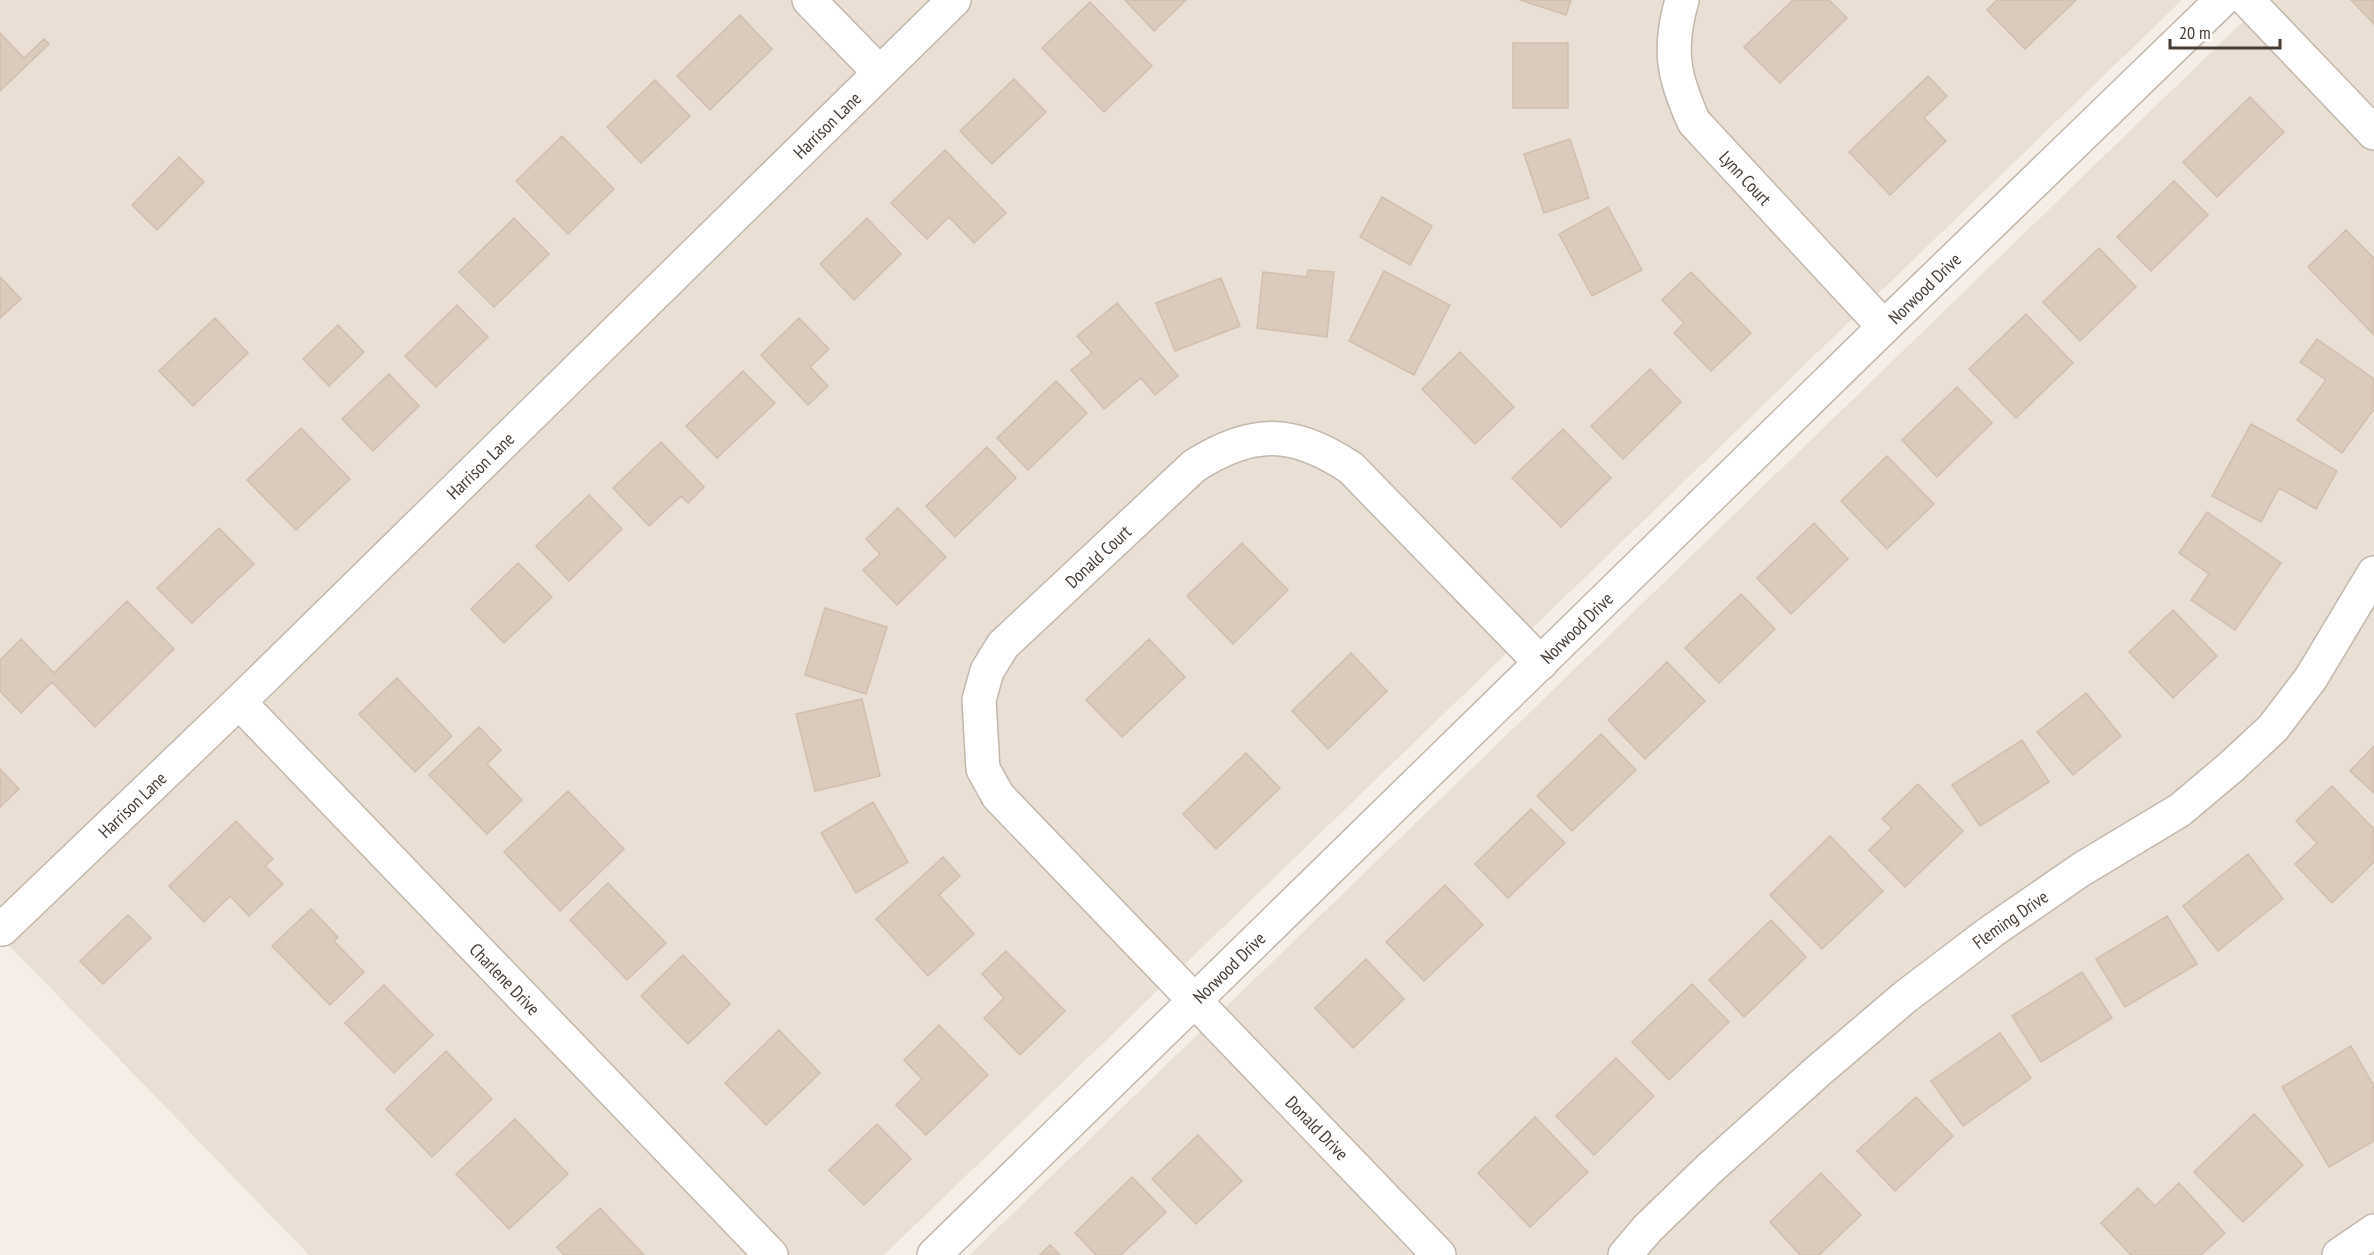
<svg xmlns="http://www.w3.org/2000/svg" width="2374" height="1255" viewBox="0 0 2374 1255" font-family="'PT Sans Narrow',sans-serif">
  <style>
    .residential { fill: #e9dfd4 }
    .building { fill: #dacbbd; stroke: #d2bead; stroke-width: 1.5 }
    .lines { fill: none; stroke-linecap: round; stroke-linejoin: round }
    .minor-casing { stroke: #c4b7ab; stroke-width: 36 }
    .minor { stroke: #fff; stroke-width: 33 }
    .labels { text-anchor: middle; dominant-baseline: central; stroke-width: 5; stroke-linejoin: round; paint-order: stroke }
    .street-label { font-size: 18px; fill: #483d35; stroke: #fff }
  </style>
  <rect width="100%" height="100%" fill="#f4eee6"/>
  <path class="residential" d="M 0,0 L 2182,0 L 884,1255 L 309,1255 L 0,936 Z
    M 2265,0 L 2374,0 L 2374,1255 L 970,1255 Z"/>
  <path class="building" d="M 1125,0 L 1186,0 L 1154,31 Z
    M 1520,0 L 1571,0 L 1566,15 Z
    M 1793,0 L 1829,0 L 1847,18 L 1780,83 L 1744,47 Z
    M 1997,0 L 2076,0 L 2025,49 L 1987,10 Z
    M 2351,0 L 2374,0 L 2374,24 Z
    M 1090,2 L 1152,66 L 1104,112 L 1042,48 Z
    M 740,15 L 772,49 L 710,110 L 677,76 Z
    M 0,33 L 24,58 L 44,39 L 49,44 L 0,91 Z
    M 1513,43 L 1568,43 L 1568,108 L 1513,108 Z
    M 1928,76 L 1947,96 L 1924,118 L 1946,141 L 1890,195 L 1849,152 Z
    M 1014,79 L 1046,112 L 992,164 L 960,131 Z
    M 655,80 L 690,116 L 641,163 L 607,127 Z
    M 2250,97 L 2284,132 L 2217,197 L 2183,162 Z
    M 562,136 L 614,189 L 568,234 L 516,181 Z
    M 1570,139 L 1589,198 L 1544,213 L 1524,154 Z
    M 945,150 L 1006,213 L 974,243 L 949,217 L 927,239 L 891,203 Z
    M 179,157 L 204,182 L 157,230 L 132,205 Z
    M 2174,181 L 2208,215 L 2151,271 L 2117,237 Z
    M 1382,197 L 1432,226 L 1410,265 L 1360,237 Z
    M 1608,207 L 1642,270 L 1592,296 L 1559,234 Z
    M 514,218 L 549,254 L 494,307 L 459,272 Z
    M 867,218 L 901,254 L 854,300 L 820,264 Z
    M 2346,230 L 2374,258 L 2374,335 L 2308,267 Z
    M 2099,248 L 2136,287 L 2080,341 L 2043,302 Z
    M 1308,270 L 1334,272 L 1327,337 L 1257,328 L 1263,272 L 1307,277 Z
    M 1384,271 L 1450,305 L 1414,375 L 1349,341 Z
    M 1691,272 L 1751,333 L 1711,371 L 1674,333 L 1684,323 L 1662,300 Z
    M 0,277 L 21,299 L 0,318 Z
    M 1221,278 L 1240,326 L 1175,351 L 1156,303 Z
    M 1117,303 L 1178,376 L 1155,395 L 1141,378 L 1104,409 L 1071,370 L 1092,353 L 1077,336 Z
    M 457,305 L 488,337 L 436,387 L 405,356 Z
    M 2026,314 L 2073,363 L 2016,418 L 1969,369 Z
    M 215,318 L 248,353 L 193,406 L 159,371 Z
    M 799,318 L 829,349 L 810,367 L 828,386 L 808,405 L 761,355 Z
    M 338,325 L 364,352 L 329,386 L 303,359 Z
    M 2317,339 L 2374,379 L 2374,409 L 2342,453 L 2297,420 L 2326,380 L 2300,362 Z
    M 1460,352 L 1514,407 L 1475,444 L 1422,389 Z
    M 1650,369 L 1681,402 L 1623,459 L 1591,426 Z
    M 743,371 L 775,403 L 717,458 L 686,426 Z
    M 389,374 L 419,406 L 373,451 L 342,419 Z
    M 1056,381 L 1087,413 L 1028,470 L 997,438 Z
    M 1957,387 L 1992,423 L 1937,477 L 1902,440 Z
    M 2251,424 L 2337,471 L 2316,509 L 2279,488 L 2261,522 L 2212,496 Z
    M 301,428 L 350,479 L 296,530 L 247,480 Z
    M 1563,429 L 1611,478 L 1561,527 L 1512,478 Z
    M 661,442 L 704,487 L 688,503 L 681,496 L 649,526 L 613,488 Z
    M 987,447 L 1016,478 L 955,537 L 926,506 Z
    M 1887,456 L 1934,504 L 1887,549 L 1841,501 Z
    M 589,495 L 622,529 L 569,581 L 536,546 Z
    M 898,508 L 946,557 L 897,605 L 863,570 L 880,554 L 866,539 Z
    M 2207,512 L 2281,563 L 2235,630 L 2191,600 L 2209,574 L 2179,553 Z
    M 1814,523 L 1848,559 L 1791,614 L 1757,578 Z
    M 219,528 L 254,564 L 192,623 L 157,588 Z
    M 1242,543 L 1288,590 L 1233,644 L 1187,596 Z
    M 518,563 L 552,597 L 504,643 L 471,609 Z
    M 1741,594 L 1775,629 L 1719,683 L 1685,648 Z
    M 127,601 L 174,649 L 95,727 L 52,682 L 21,713 L 0,691 L 0,660 L 21,639 L 54,673 Z
    M 825,608 L 887,627 L 866,694 L 805,675 Z
    M 2173,610 L 2217,656 L 2173,698 L 2129,652 Z
    M 1149,639 L 1185,677 L 1122,737 L 1086,700 Z
    M 1351,653 L 1387,691 L 1328,749 L 1292,711 Z
    M 1667,662 L 1705,701 L 1645,759 L 1608,720 Z
    M 397,678 L 452,736 L 415,772 L 359,714 Z
    M 2086,693 L 2121,736 L 2073,775 L 2037,732 Z
    M 862,699 L 880,776 L 815,791 L 796,714 Z
    M 479,727 L 501,750 L 487,764 L 522,800 L 487,834 L 429,775 Z
    M 1601,734 L 1636,770 L 1572,831 L 1537,796 Z
    M 2022,740 L 2049,782 L 1980,826 L 1952,785 Z
    M 2374,746 L 2374,793 L 2350,771 Z
    M 1246,753 L 1280,788 L 1216,849 L 1183,814 Z
    M 0,769 L 19,789 L 0,807 Z
    M 1918,784 L 1963,831 L 1905,887 L 1869,850 L 1892,828 L 1882,819 Z
    M 2332,786 L 2374,829 L 2374,862 L 2332,903 L 2295,864 L 2317,843 L 2296,821 Z
    M 568,791 L 624,849 L 560,911 L 504,852 Z
    M 873,802 L 908,862 L 856,893 L 821,833 Z
    M 1531,809 L 1565,843 L 1508,898 L 1475,864 Z
    M 236,821 L 273,859 L 265,866 L 283,884 L 249,916 L 230,896 L 204,922 L 169,886 Z
    M 1830,836 L 1883,891 L 1822,949 L 1770,895 Z
    M 2248,854 L 2283,899 L 2218,951 L 2183,906 Z
    M 943,857 L 960,876 L 939,895 L 974,934 L 928,976 L 876,919 Z
    M 608,883 L 666,943 L 627,980 L 570,920 Z
    M 1445,885 L 1483,925 L 1424,981 L 1386,942 Z
    M 311,909 L 338,937 L 334,941 L 364,972 L 330,1005 L 272,946 Z
    M 128,915 L 151,938 L 103,984 L 80,961 Z
    M 2167,916 L 2197,964 L 2125,1007 L 2096,959 Z
    M 1771,920 L 1806,957 L 1744,1017 L 1709,980 Z
    M 1006,951 L 1065,1011 L 1020,1055 L 984,1018 L 1004,998 L 982,974 Z
    M 683,955 L 730,1004 L 688,1044 L 641,996 Z
    M 1366,959 L 1404,999 L 1353,1048 L 1315,1008 Z
    M 2082,972 L 2112,1018 L 2041,1062 L 2012,1016 Z
    M 1692,984 L 1729,1022 L 1669,1080 L 1632,1042 Z
    M 384,985 L 433,1035 L 394,1073 L 345,1023 Z
    M 939,1025 L 988,1075 L 926,1135 L 896,1105 L 922,1079 L 904,1060 Z
    M 779,1030 L 820,1073 L 766,1125 L 725,1083 Z
    M 2000,1033 L 2031,1078 L 1963,1126 L 1931,1081 Z
    M 2351,1046 L 2374,1086 L 2374,1141 L 2329,1167 L 2282,1087 Z
    M 446,1051 L 492,1099 L 432,1157 L 386,1109 Z
    M 1616,1058 L 1654,1096 L 1594,1155 L 1556,1116 Z
    M 1916,1097 L 1953,1136 L 1895,1191 L 1857,1151 Z
    M 2254,1114 L 2303,1165 L 2243,1222 L 2194,1172 Z
    M 1535,1117 L 1588,1172 L 1530,1227 L 1478,1173 Z
    M 515,1119 L 568,1174 L 509,1229 L 456,1174 Z
    M 877,1124 L 911,1159 L 864,1205 L 829,1170 Z
    M 1198,1135 L 1242,1181 L 1196,1224 L 1152,1179 Z
    M 1821,1173 L 1861,1215 L 1819,1255 L 1800,1255 L 1770,1222 Z
    M 1132,1177 L 1166,1212 L 1121,1255 L 1096,1255 L 1075,1233 Z
    M 2179,1183 L 2225,1233 L 2201,1255 L 2131,1255 L 2101,1223 L 2138,1188 L 2155,1206 Z
    M 600,1208 L 644,1255 L 564,1255 L 557,1247 Z
    M 1050,1245 L 1060,1255 L 1040,1255 Z"/>
  <g class="lines">
    <defs>
      <g id="minor">
        <path d="M 809,0 L 879,72"/>
        <path id="s1" d="M 1682,0 C 1668,49 1673,76 1694,122 L 1884,327"/>
        <path d="M 2247,0 L 2374,133"/>
        <path id="s2" d="M 239,702 L 771,1255"/>
        <path id="s3" d="M 2,929 L 239,702 L 954,0"/>
        <path id="s4" d="M 934,1255 L 1884,327 L 2222,0"/>
        <path id="s5" d="M 1439,1255 L 998,796 L 983,769 L 979,700 L 987,671 L 1003,645 L 1194,466 C 1252,429 1293,429 1351,468 L 1541,663"/>
        <path id="s6" d="M 1625,1255 L 1648,1228 L 1709,1169 L 1817,1072 L 1905,997 L 1992,931 L 2082,869 L 2180,810 L 2231,767 L 2273,728 L 2311,678 L 2374,573"/>
        <path d="M 2339,1255 L 2374,1231"/>
      </g>
    </defs>
    <use href="#minor" class="minor-casing"/>
    <use href="#minor" class="minor"/>
  </g>
  <g class="labels">
    <g class="street-label">
      <text stroke="none"><textPath href="#s3" startOffset="1152">Harrison Lane</textPath></text>
      <text stroke="none"><textPath href="#s1" startOffset="202">Lynn Court</textPath></text>
      <text stroke="none"><textPath href="#s4" startOffset="1384">Norwood Drive</textPath></text>
      <text stroke="none"><textPath href="#s3" startOffset="666">Harrison Lane</textPath></text>
      <text stroke="none"><textPath href="#s5" startOffset="927">Donald Court</textPath></text>
      <text stroke="none"><textPath href="#s4" startOffset="898">Norwood Drive</textPath></text>
      <text stroke="none"><textPath href="#s3" startOffset="180">Harrison Lane</textPath></text>
      <text stroke="none"><textPath href="#s6" startOffset="512">Fleming Drive</textPath></text>
      <text stroke="none"><textPath href="#s4" startOffset="412">Norwood Drive</textPath></text>
      <text stroke="none"><textPath href="#s2" startOffset="384">Charlene Drive</textPath></text>
      <text transform="translate(1317 1128) rotate(46)">Donald Drive</text>
    </g>
  </g>
  <path d="M2170 39v9h110v-9" fill="none" stroke="#483d35" stroke-width="3"/>
  <text x="2179" y="39" font-size="18" fill="#483d35" stroke="#ffffff" stroke-width="4.5" paint-order="stroke">20 m</text>
</svg>
